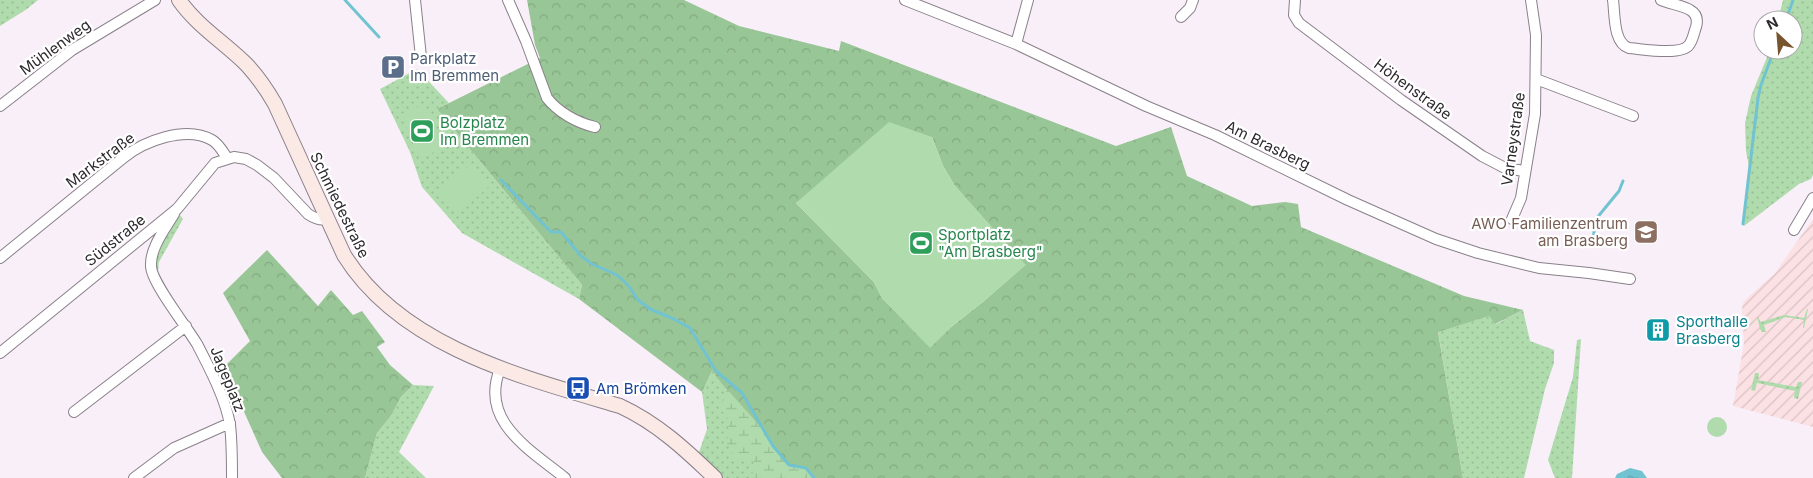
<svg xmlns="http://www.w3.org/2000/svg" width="1813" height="478" viewBox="0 0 1813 478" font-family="Inter,sans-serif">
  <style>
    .industrial { fill: url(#industrial-furrows) }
    .grass { fill: url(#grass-dots) }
    .forest { fill: url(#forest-crowns); fill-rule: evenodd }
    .wetland { fill: url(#wetland-marsh) }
    .garden { fill: #b0dcad }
    .water { fill: url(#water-ripples) }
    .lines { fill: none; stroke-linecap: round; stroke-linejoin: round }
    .stream { stroke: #71c3d1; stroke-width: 3 }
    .street-casing { stroke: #898089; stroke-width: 12 }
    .secondary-casing { stroke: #898089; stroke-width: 16 }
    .street { stroke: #fff; stroke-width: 10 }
    .secondary { stroke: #fae9e5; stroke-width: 14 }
    .labels { text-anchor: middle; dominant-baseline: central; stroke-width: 4.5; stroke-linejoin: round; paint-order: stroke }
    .street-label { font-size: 15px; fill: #2d292d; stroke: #fff }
    .service-label { font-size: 15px; fill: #4e5e75; stroke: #fff; text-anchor: start }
    .leisure-label { font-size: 15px; fill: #27864d; stroke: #fff; text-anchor: start }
    .education-label { font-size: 15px; fill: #785e54; stroke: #fff; text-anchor: end }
    .culture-label { font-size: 15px; fill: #0d838f; stroke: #fff; text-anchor: start }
    .transit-label { font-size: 15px; fill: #164399; stroke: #fff; text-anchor: start }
  </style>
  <defs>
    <pattern id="industrial-furrows" width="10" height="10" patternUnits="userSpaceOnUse" patternTransform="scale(1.25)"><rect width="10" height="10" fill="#fce1e4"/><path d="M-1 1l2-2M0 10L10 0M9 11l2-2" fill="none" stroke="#d8c1c4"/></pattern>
    <pattern id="grass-dots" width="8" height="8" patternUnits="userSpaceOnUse" patternTransform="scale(1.25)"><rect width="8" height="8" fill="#b0dcad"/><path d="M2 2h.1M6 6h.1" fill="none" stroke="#98bd95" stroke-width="1.8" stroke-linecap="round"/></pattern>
    <pattern id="forest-crowns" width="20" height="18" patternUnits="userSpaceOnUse" patternTransform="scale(1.25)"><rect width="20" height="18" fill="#99c696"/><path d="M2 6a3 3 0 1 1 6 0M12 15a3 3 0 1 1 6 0" fill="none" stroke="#84aa82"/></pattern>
    <pattern id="wetland-marsh" width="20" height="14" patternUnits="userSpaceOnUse" patternTransform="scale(1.25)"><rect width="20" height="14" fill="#b0dcad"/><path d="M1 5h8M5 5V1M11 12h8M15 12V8" fill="none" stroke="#98bd95"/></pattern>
    <pattern id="water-ripples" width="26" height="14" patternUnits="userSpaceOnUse" patternTransform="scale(1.25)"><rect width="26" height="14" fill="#71c3d1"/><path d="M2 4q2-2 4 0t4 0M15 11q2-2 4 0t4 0" fill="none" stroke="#5d9eaa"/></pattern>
  </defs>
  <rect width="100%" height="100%" fill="#f9eff9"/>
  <path class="industrial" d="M 1813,219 L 1813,427 L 1733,406 L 1744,343 L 1742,307 L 1744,301 L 1775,273 Z"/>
  <path class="grass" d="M 0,0 L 38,0 L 27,9 L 0,26 Z
    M 1783,0 L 1813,0 L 1813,175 L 1811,179 L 1799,184 L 1744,226 L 1749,167 L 1746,151 L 1745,123 L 1751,96 L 1770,50 L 1793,50 L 1793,20 L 1778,20 Z
    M 417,69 L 449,103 L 437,109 L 582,285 L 579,299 L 462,233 L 422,187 L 410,152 L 380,89 Z
    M 180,215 L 183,219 L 159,262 L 158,272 L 166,287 L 165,288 C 162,282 157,275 156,269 C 153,253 171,227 180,215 Z
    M 1807,309 L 1808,309 L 1804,328 L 1803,328 L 1804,320 L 1786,317 L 1764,325 L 1766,332 L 1762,332 L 1760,329 L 1757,316 L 1761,322 L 1784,315 L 1804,318 Z
    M 1523,310 L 1530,341 L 1554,350 L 1554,363 L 1545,389 L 1524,478 L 1463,478 L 1438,331 L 1489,316 L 1496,324 Z
    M 1581,339 L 1572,478 L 1555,478 L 1548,460 L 1573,377 L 1577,340 Z
    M 712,371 L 759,430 L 802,478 L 720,478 L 698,455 L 707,429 L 702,392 Z
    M 1755,373 L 1759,373 L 1758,380 L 1796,387 L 1798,382 L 1802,382 L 1798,399 L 1794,398 L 1795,391 L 1757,383 L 1755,391 L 1751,390 Z
    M 413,385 L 434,386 L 399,452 L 426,478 L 365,478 L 377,433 L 391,416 L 401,397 Z"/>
  <path class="forest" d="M 527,0 L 684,0 L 739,26 L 839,51 L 841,41 L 1116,146 L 1171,127 L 1187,176 L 1252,206 L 1285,202 L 1298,204 L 1301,227 L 1464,296 L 1523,310 L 1495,324 L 1489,316 L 1438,332 L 1463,478 L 802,478 L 782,462 L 712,371 L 702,392 L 579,299 L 582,285 L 437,109 L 540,58 L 535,45 ZM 932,137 L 943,166 L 955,186 L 1025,265 L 984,301 L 951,327 L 930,347 L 882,298 L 874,282 L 796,203 Z
    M 267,250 L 318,306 L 331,290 L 353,315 L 362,311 L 385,342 L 377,347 L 390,365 L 413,385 L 401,397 L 391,416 L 377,433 L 365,478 L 282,478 L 262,452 L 224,367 L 250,341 L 223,293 Z"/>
  <path class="wetland" d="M 726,388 L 765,432 L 773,446 L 789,465 L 806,468 L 814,478 L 752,478 L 754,460 L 736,460 L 727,443 L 729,420 L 720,408 Z"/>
  <path class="garden" d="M 425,104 L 444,148 L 420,158 L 401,114 Z
    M 889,122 L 932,137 L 943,166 L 955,186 L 1026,265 L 984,301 L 951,327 L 930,348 L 882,298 L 874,282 L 796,203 Z
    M 472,163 L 491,185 L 458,213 L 439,191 Z
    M1707 427a10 10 0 1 1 20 0a10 10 0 1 1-20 0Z"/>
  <path class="water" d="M 1630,468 L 1642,471 L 1647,478 L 1615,478 L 1617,474 Z"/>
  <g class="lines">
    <path class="stream" d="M 345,0 L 379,37
      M 1786,20 L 1793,0
      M 501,180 L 551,232 L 561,232 L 581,256 L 592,264 L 617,275 L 628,285 L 638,300 L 650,309 L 674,319 L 690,328 L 716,371 L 742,393 L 773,446 L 789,465 L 806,468 L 814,478
      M 1743,224 L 1758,98 L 1761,85 L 1774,50
      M 1592,245 L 1596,219 L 1619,191 L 1623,181"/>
    <defs>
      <path id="street" d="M 415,0 L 421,57
        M 508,0 L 526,41 L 547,98 C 558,112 577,123 595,127
        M 905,0 L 1016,44 L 1146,106 L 1215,135 L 1348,200 L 1436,239 L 1478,253 L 1539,268 L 1589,273 L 1630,279
        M 1295,0 L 1294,15 L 1299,23 L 1401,100 L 1482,156 L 1505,168 L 1524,171
        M 1613,0 C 1615,14 1613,43 1629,48 C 1642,49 1681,56 1689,45 C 1693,40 1694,32 1696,27 C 1698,20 1697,14 1690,10 C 1682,5 1670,4 1661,0
        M 1181,17 L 1190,8 L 1193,0
        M 1016,44 L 1028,0
        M 1536,79 L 1633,116
        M 0,106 L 72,50 L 155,0
        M 174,214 C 165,229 150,248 151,266 C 151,282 187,327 197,344 C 209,367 226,399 230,425 C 232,442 232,460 232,478
        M 1512,219 L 1521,198 L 1535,114 L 1536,35 L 1531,0
        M 1794,230 L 1813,198
        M 0,258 L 123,158 C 144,141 186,125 212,140 C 219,144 223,152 227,158
        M 0,353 L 177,209 L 215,163 L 234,157 L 246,159 L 257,165 L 274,178 L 308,214 C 314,218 320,221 327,219
        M 500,369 C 479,422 531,450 565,478
        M 74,412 L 186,326
        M 134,478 L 174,448 L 230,423"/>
      <path id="secondary" d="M 179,0 C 197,26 225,43 247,65 C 258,77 267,90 275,104 L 344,255 C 401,347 522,377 620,406 C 657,423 686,450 715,478"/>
    </defs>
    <use href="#street" class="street-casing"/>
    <use href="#secondary" class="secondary-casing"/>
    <use href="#street" class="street"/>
    <use href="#secondary" class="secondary"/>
  </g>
  <defs>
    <symbol id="parking-square" viewBox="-11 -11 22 22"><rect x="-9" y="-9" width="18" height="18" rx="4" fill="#5c6f8a" stroke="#fff"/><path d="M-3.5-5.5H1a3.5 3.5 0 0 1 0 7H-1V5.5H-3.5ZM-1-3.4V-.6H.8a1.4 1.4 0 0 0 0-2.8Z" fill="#fff"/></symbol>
    <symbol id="stadium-square" viewBox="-11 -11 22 22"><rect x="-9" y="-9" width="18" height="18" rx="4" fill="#2e9e5b" stroke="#fff"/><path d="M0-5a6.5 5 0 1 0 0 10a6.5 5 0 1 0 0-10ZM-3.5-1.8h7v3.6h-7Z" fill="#fff"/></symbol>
    <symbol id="school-square" viewBox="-11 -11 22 22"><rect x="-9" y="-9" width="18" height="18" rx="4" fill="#8d6e63" stroke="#fff"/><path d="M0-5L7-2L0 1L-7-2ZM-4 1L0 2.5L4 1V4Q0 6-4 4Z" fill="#fff"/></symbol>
    <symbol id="building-square" viewBox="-11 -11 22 22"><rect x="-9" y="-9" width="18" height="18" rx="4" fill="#0f9aa8" stroke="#fff"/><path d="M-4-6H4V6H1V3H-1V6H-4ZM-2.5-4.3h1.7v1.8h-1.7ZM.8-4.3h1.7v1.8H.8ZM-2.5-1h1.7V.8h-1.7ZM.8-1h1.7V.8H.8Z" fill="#fff"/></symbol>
    <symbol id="bus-square" viewBox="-11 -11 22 22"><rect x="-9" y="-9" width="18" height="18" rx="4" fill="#1a4fb4" stroke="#fff"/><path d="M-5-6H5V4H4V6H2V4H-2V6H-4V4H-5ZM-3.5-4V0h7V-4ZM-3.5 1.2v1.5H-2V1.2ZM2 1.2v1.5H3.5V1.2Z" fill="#fff"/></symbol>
  </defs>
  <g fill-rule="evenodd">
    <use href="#parking-square" x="379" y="53" width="28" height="28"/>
    <use href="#stadium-square" x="408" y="117" width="28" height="28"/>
    <use href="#school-square" x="1632" y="218" width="28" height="28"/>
    <use href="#stadium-square" x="907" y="229" width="28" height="28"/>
    <use href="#building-square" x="1644" y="316" width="28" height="28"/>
    <use href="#bus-square" x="564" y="374" width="28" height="28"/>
  </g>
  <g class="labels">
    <g class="street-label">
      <text transform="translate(55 47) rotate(-36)">Mühlenweg</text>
      <text transform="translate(1413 89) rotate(36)">Höhenstraße</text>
      <text transform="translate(1513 139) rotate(-82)">Varneystraße</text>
      <text transform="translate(1268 145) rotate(26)">Am Brasberg</text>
      <text transform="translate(100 160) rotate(-37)">Markstraße</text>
      <text transform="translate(340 205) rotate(64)">Schmiedestraße</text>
      <text transform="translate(115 240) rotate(-39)">Südstraße</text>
      <text transform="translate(228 379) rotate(68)">Jageplatz</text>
    </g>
    <g class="service-label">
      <text x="410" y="58">Parkplatz<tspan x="410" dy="17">Im Bremmen</tspan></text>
    </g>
    <g class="leisure-label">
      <text x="440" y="122">Bolzplatz<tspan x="440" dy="17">Im Bremmen</tspan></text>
      <text x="938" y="234">Sportplatz<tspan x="938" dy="17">"Am Brasberg"</tspan></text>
    </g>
    <g class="education-label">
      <text x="1628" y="223">AWO Familienzentrum<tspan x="1628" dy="17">am Brasberg</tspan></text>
    </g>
    <g class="culture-label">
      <text x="1676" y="321">Sporthalle<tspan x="1676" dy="17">Brasberg</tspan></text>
    </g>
    <g class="transit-label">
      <text x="596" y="388">Am Brömken</text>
    </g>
  </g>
  <g transform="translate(1778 35) rotate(334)"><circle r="24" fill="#ffffff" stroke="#aba9ab"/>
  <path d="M0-4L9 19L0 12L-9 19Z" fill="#77542d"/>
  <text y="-8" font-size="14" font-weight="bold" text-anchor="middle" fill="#2d292d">N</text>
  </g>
</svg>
